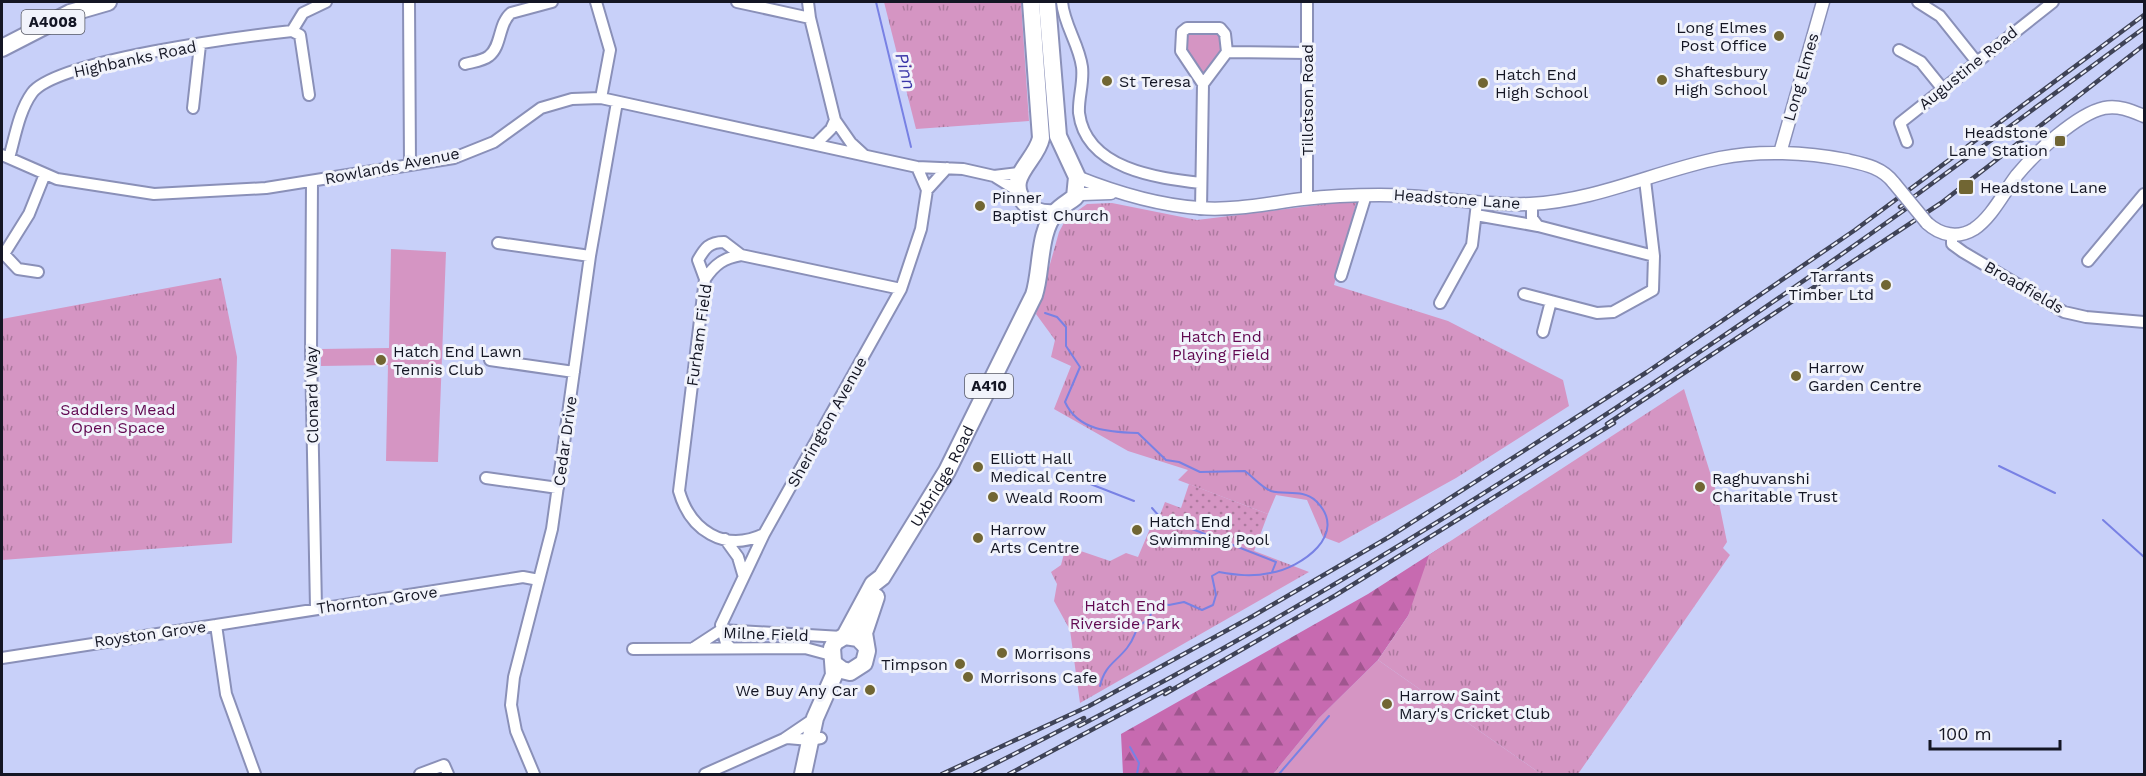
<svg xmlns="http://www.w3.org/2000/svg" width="2146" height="776" viewBox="0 0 2146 776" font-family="'Work Sans',sans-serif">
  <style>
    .grass { fill: #d595c3 }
    .forest { fill: url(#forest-firs) }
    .park { fill: url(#park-tufts) }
    .garden { fill: url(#garden-dots) }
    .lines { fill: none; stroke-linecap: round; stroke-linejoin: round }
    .stream { stroke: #7881e4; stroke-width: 2 }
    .minor-casing { stroke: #8a90b8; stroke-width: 14 }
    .tertiary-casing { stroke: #8a90b8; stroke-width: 15 }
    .primary-casing { stroke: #8a90b8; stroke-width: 20 }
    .minor { stroke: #fff; stroke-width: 10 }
    .tertiary { stroke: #fff; stroke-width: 12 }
    .primary { stroke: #fff; stroke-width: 16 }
    .rail-casing { stroke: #3f4357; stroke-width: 4.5 }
    .rail { stroke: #f1f3fb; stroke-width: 2; stroke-dasharray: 7; stroke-linecap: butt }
    .tertiary-bridge-casing { stroke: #8a90b8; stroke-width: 15; stroke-linecap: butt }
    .tertiary-bridge { stroke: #fff; stroke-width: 12 }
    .poi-dot { fill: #716633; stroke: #f1f3fb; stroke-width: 2 }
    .labels { text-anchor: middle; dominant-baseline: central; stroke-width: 6; stroke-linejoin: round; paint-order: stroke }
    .shield { fill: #f1f3fb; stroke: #565864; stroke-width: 1.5 }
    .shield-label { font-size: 15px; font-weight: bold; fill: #141624 }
    .poi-label { font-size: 16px; fill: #141624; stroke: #f1f3fb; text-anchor: start }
    .street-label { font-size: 16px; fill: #141624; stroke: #f1f3fb }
    .park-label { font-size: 16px; fill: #610851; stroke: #f1f3fb }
    .water-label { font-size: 18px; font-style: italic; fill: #3a36a8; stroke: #f1f3fb }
  </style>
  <defs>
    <pattern id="forest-firs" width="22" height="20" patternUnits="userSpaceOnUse" patternTransform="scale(1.5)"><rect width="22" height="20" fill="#c76ab0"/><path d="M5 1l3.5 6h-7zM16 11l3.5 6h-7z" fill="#a0568f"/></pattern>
    <pattern id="park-tufts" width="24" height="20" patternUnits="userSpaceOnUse" patternTransform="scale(1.5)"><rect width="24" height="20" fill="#d595c3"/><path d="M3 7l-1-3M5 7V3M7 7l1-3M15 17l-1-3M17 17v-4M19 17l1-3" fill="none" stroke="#ac799e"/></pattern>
    <pattern id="garden-dots" width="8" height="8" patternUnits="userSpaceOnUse" patternTransform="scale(1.5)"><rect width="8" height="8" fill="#d595c3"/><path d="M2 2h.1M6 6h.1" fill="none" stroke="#ac799e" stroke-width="1.8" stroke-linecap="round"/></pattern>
  </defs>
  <rect width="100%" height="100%" fill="#c8d0f9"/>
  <path class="grass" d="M 1195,31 L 1215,32 L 1222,39 L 1221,49 L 1204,73 C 1193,61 1184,52 1186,35 Z
    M 391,249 L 446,252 L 438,462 L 386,461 L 388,365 L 321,366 L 321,349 L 389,348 Z
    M 1378,660 L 1541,774 L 1273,774 L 1319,718 Z"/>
  <path class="forest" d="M 1449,542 L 1408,616 L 1378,660 L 1319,718 L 1273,774 L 1123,774 L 1121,734 L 1368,594 Z"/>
  <path class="park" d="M 884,2 L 1021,2 L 1029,121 L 916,129 Z
    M 1357,200 L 1334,285 L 1448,321 L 1563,380 L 1569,406 L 1456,478 L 1339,543 L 1323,537 L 1307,500 L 1276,495 L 1268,514 L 1178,480 L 1188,470 L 1128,451 L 1054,409 L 1071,366 L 1051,357 L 1055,340 L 1036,314 L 1059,232 L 1066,219 L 1087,204 L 1112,203 L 1197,220 Z
    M 221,278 L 237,357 L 232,543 L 2,560 L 2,319 Z
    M 1684,389 L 1718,498 L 1727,542 L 1723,548 L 1730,555 L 1578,774 L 1541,774 L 1378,660 L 1408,616 L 1429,555 Z
    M 1160,515 L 1309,572 L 1080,703 L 1070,630 L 1054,601 L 1057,584 L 1051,572 L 1061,565 L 1066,546 L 1110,561 L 1126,553 L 1138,557 L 1152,524 L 1157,526 Z"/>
  <path class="garden" d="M 1189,484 L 1268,514 L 1254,551 L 1160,515 L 1165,502 L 1181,508 Z"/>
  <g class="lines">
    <path class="stream" d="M 876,2 L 911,147
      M 1045,313 L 1057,317 L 1066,327 L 1066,346 L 1080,367 L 1065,402 C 1078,431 1110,432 1138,433 L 1166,460 L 1179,462 L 1200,472 L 1245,471 C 1253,477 1262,488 1271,491 C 1286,495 1303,489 1316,501 C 1350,534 1301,568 1270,573 C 1252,577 1236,575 1219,572 L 1212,576 L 1216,595 L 1213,605 L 1202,610 L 1184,602 L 1169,605 L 1153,602 L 1150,618 C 1130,631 1139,633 1127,648 C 1115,663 1105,665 1100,686
      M 1999,466 L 2055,493
      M 1075,478 L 1134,501
      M 1152,508 L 1159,516 L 1276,562 L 1272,572
      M 2103,520 L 2144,557
      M 1130,747 L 1139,763 L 1137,774
      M 1279,774 L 1329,716"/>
    <defs>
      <path id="minor" d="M 409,2 L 410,165
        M 596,2 L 610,50 L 601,98
        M 737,2 L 810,18
        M 808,2 L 810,18 L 835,120 L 851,143 L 864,155
        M 1062,2 C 1064,25 1079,44 1082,67 C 1084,83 1078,98 1079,113 C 1086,169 1157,178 1201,183
        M 1918,2 L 1940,16 L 1976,61
        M 292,31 L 300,35 L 309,95
        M 1899,50 L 1921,62 L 1942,88
        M 465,64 C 472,62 483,61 489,56 C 502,46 498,24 511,13 L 552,2
        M 1203,84 L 1181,51 L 1182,32 L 1187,28 L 1220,28 L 1225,34 L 1227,52
        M 193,108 L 200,45
        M 1907,142 L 1900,123 L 2053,2
        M 816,144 L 831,129 L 835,120
        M 2,155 L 57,179 L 154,194 L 266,188 L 454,158 L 494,142 L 541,108 L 572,99 L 601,98 L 917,167 L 963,169 L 994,176 L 1019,173
        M 9,158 C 15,137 19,111 32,93 C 56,60 246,36 292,31 L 303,13 L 326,2
        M 917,167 L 927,190 L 947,168
        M 994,176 L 1018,191
        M 312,181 L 311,352 L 316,608
        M 1307,199 L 1307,2
        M 1532,204 L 1532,218 L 1538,226 L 1654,256
        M 1201,209 L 1203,84 L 1227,52 L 1307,53
        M 1476,215 L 1538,226
        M 1952,235 L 1952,244 L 1963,252 L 2064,312 L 2086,317 L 2144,322
        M 498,243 L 590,256
        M 2088,261 L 2144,194
        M 38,272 L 18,269 L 4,254 L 29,214 L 45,174
        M 1341,276 L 1366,195
        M 705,279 L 698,260 C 705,248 709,242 724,242 L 741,255
        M 1524,294 L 1597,313 L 1613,312 L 1653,290 L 1654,256 L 1645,180
        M 1440,303 L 1472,245 L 1477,203
        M 1543,332 L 1551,301
        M 490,360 L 574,372
        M 486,478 L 558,488
        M 764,534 C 724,553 690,530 679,491 L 705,279 C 715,264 724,258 741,255 L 901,289
        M 725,539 L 738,557 L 743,574
        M 216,625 L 523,577 L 539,580
        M 695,647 L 721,630 L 842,637
        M 731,648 L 726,643 L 721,625 L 764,534 L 901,289 L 921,229 L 927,190
        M 633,649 L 805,648 L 831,655
        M 2,658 L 216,625 L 226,694 L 255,774
        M 787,738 L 810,740 L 821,738
        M 420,774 L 444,765 L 448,774
        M 534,774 L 516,731 L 511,705 L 514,677 L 552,529 L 590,256 L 617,102
        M 705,774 L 784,739 L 815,718"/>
      <path id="tertiary" d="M 1780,153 L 1823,2
        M 1077,177 C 1117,193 1156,205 1199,208 C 1234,211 1270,203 1303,199 C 1329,196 1355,195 1380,195 C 1431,195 1480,206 1530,204 C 1596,201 1656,171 1720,158 C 1759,150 1806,152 1846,160 C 1864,164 1882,167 1894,183
        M 1075,197 L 1082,194 L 1111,193
        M 1927,223 C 1940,235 1958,239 1974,229 C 1992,217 2004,192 2017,175 C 2035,153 2077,114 2104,108 C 2119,105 2132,111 2144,116"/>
      <g id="primary">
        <path d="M 1031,2 L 1041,138 C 1036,162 1003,178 1025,203 C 1033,212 1043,214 1055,213"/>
        <path d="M 2,48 L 70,13 L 108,2"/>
        <path id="s1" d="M 845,636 L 873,584 L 882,577 L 947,471 L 1034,295 C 1042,271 1038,231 1056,212 C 1061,206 1069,202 1075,197 L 1077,177 L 1058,136 L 1047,2"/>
        <path d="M 834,664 L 842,670 L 850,672 L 864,663 L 867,651 L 864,633 L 876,597"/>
        <path d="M 803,774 L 815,718 L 834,675 L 832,648 L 835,642 L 845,636 L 858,638 L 865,645"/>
      </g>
    </defs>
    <use href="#minor" class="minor-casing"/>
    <use href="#tertiary" class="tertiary-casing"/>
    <use href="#primary" class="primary-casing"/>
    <use href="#minor" class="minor"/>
    <use href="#tertiary" class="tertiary"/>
    <use href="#primary" class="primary"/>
    <defs>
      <path id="rail" d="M 1900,207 L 2144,28
        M 1607,424 L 1941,203 L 2144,45
        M 1165,694 L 1336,595 L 1614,423
        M 1079,726 C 1369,576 1644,395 1910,206
        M 942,774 L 1089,706 L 1253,616 L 1389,537 L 1647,372 L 1855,230 L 2144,15
        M 975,774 L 1084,718
        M 1009,774 L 1170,688"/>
    </defs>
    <use href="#rail" class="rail-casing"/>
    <use href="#rail" class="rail"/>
    <defs>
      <path id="tertiary-bridge" d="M 1894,183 L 1927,223"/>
    </defs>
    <use href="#tertiary-bridge" class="tertiary-bridge-casing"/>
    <use href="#tertiary-bridge" class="tertiary-bridge"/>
  </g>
  <g class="poi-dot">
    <circle cx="1779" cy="36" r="6"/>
    <circle cx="1662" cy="80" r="6"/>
    <circle cx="1107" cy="81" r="6"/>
    <circle cx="1483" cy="83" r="6"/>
    <rect x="2054" y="135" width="12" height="12" rx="3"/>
    <rect x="1958" y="179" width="16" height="16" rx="3"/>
    <circle cx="980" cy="206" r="6"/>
    <circle cx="1886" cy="285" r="6"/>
    <circle cx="381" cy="360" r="6"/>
    <circle cx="1796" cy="376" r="6"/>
    <circle cx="978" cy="467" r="6"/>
    <circle cx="1700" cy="487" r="6"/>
    <circle cx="993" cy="497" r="6"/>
    <circle cx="1137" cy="530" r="6"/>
    <circle cx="978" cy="538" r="6"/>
    <circle cx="1002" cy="653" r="6"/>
    <circle cx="960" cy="664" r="6"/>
    <circle cx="968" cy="677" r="6"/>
    <circle cx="870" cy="690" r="6"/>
    <circle cx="1387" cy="704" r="6"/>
  </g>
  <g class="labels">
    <g class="shield">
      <rect x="21.5" y="10" width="63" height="24" rx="4.5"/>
      <rect x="965" y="374" width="48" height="24" rx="4.5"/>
    </g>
    <g class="shield-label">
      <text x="53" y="22">A4008</text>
      <text x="989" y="386">A410</text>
    </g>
    <g class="poi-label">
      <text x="1767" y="27" text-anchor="end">Long Elmes<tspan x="1767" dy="18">Post Office</tspan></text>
      <text x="1674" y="71">Shaftesbury<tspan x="1674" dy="18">High School</tspan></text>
      <text x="1495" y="74">Hatch End<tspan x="1495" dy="18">High School</tspan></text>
      <text x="1119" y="81">St Teresa</text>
      <text x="2048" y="132" text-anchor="end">Headstone<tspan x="2048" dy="18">Lane Station</tspan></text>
      <text x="1980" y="187">Headstone Lane</text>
      <text x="992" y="197">Pinner<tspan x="992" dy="18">Baptist Church</tspan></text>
      <text x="1874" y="276" text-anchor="end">Tarrants<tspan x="1874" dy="18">Timber Ltd</tspan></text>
      <text x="393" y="351">Hatch End Lawn<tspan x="393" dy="18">Tennis Club</tspan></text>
      <text x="1808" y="367">Harrow<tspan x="1808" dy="18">Garden Centre</tspan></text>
      <text x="990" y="458">Elliott Hall<tspan x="990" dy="18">Medical Centre</tspan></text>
      <text x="1712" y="478">Raghuvanshi<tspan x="1712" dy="18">Charitable Trust</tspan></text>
      <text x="1005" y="497">Weald Room</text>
      <text x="1149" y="521">Hatch End<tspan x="1149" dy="18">Swimming Pool</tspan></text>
      <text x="990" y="529">Harrow<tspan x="990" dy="18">Arts Centre</tspan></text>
      <text x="1014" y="653">Morrisons</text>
      <text x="948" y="664" text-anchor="end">Timpson</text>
      <text x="980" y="677">Morrisons Cafe</text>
      <text x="858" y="690" text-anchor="end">We Buy Any Car</text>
      <text x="1399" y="695">Harrow Saint<tspan x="1399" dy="18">Mary's Cricket Club</tspan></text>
    </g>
    <g class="street-label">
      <text transform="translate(135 59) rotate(-12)">Highbanks Road</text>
      <text transform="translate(1968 68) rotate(-39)">Augustine Road</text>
      <text transform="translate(1801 77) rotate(-74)">Long Elmes</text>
      <text transform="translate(1307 100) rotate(-90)">Tillotson Road</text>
      <text transform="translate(392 166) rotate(-11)">Rowlands Avenue</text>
      <text transform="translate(1457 199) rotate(4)">Headstone Lane</text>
      <text transform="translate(2024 287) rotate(30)">Broadfields</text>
      <text transform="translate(699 335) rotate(-82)">Furham Field</text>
      <text transform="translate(312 395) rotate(-91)">Clonard Way</text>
      <text transform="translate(827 422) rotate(-61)">Sherington Avenue</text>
      <text transform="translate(565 441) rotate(-82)">Cedar Drive</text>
      <text stroke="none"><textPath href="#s1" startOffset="188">Uxbridge Road</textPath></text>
      <text transform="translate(377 600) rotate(-8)">Thornton Grove</text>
      <text transform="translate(150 634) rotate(-8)">Royston Grove</text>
      <text transform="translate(766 634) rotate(2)">Milne Field</text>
    </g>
    <g class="park-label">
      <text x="1221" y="336">Hatch End<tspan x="1221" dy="18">Playing Field</tspan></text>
      <text x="118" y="409">Saddlers Mead<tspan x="118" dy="18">Open Space</tspan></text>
      <text x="1125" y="605">Hatch End<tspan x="1125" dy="18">Riverside Park</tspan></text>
    </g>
    <g class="water-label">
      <text transform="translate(906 71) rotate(76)">Pinn</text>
    </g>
  </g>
  <rect width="2146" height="776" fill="none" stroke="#141624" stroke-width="6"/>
  <path d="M1930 740v9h130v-9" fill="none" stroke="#141624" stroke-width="3"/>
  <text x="1939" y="740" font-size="18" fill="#141624" stroke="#f1f3fb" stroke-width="4.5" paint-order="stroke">100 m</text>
</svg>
